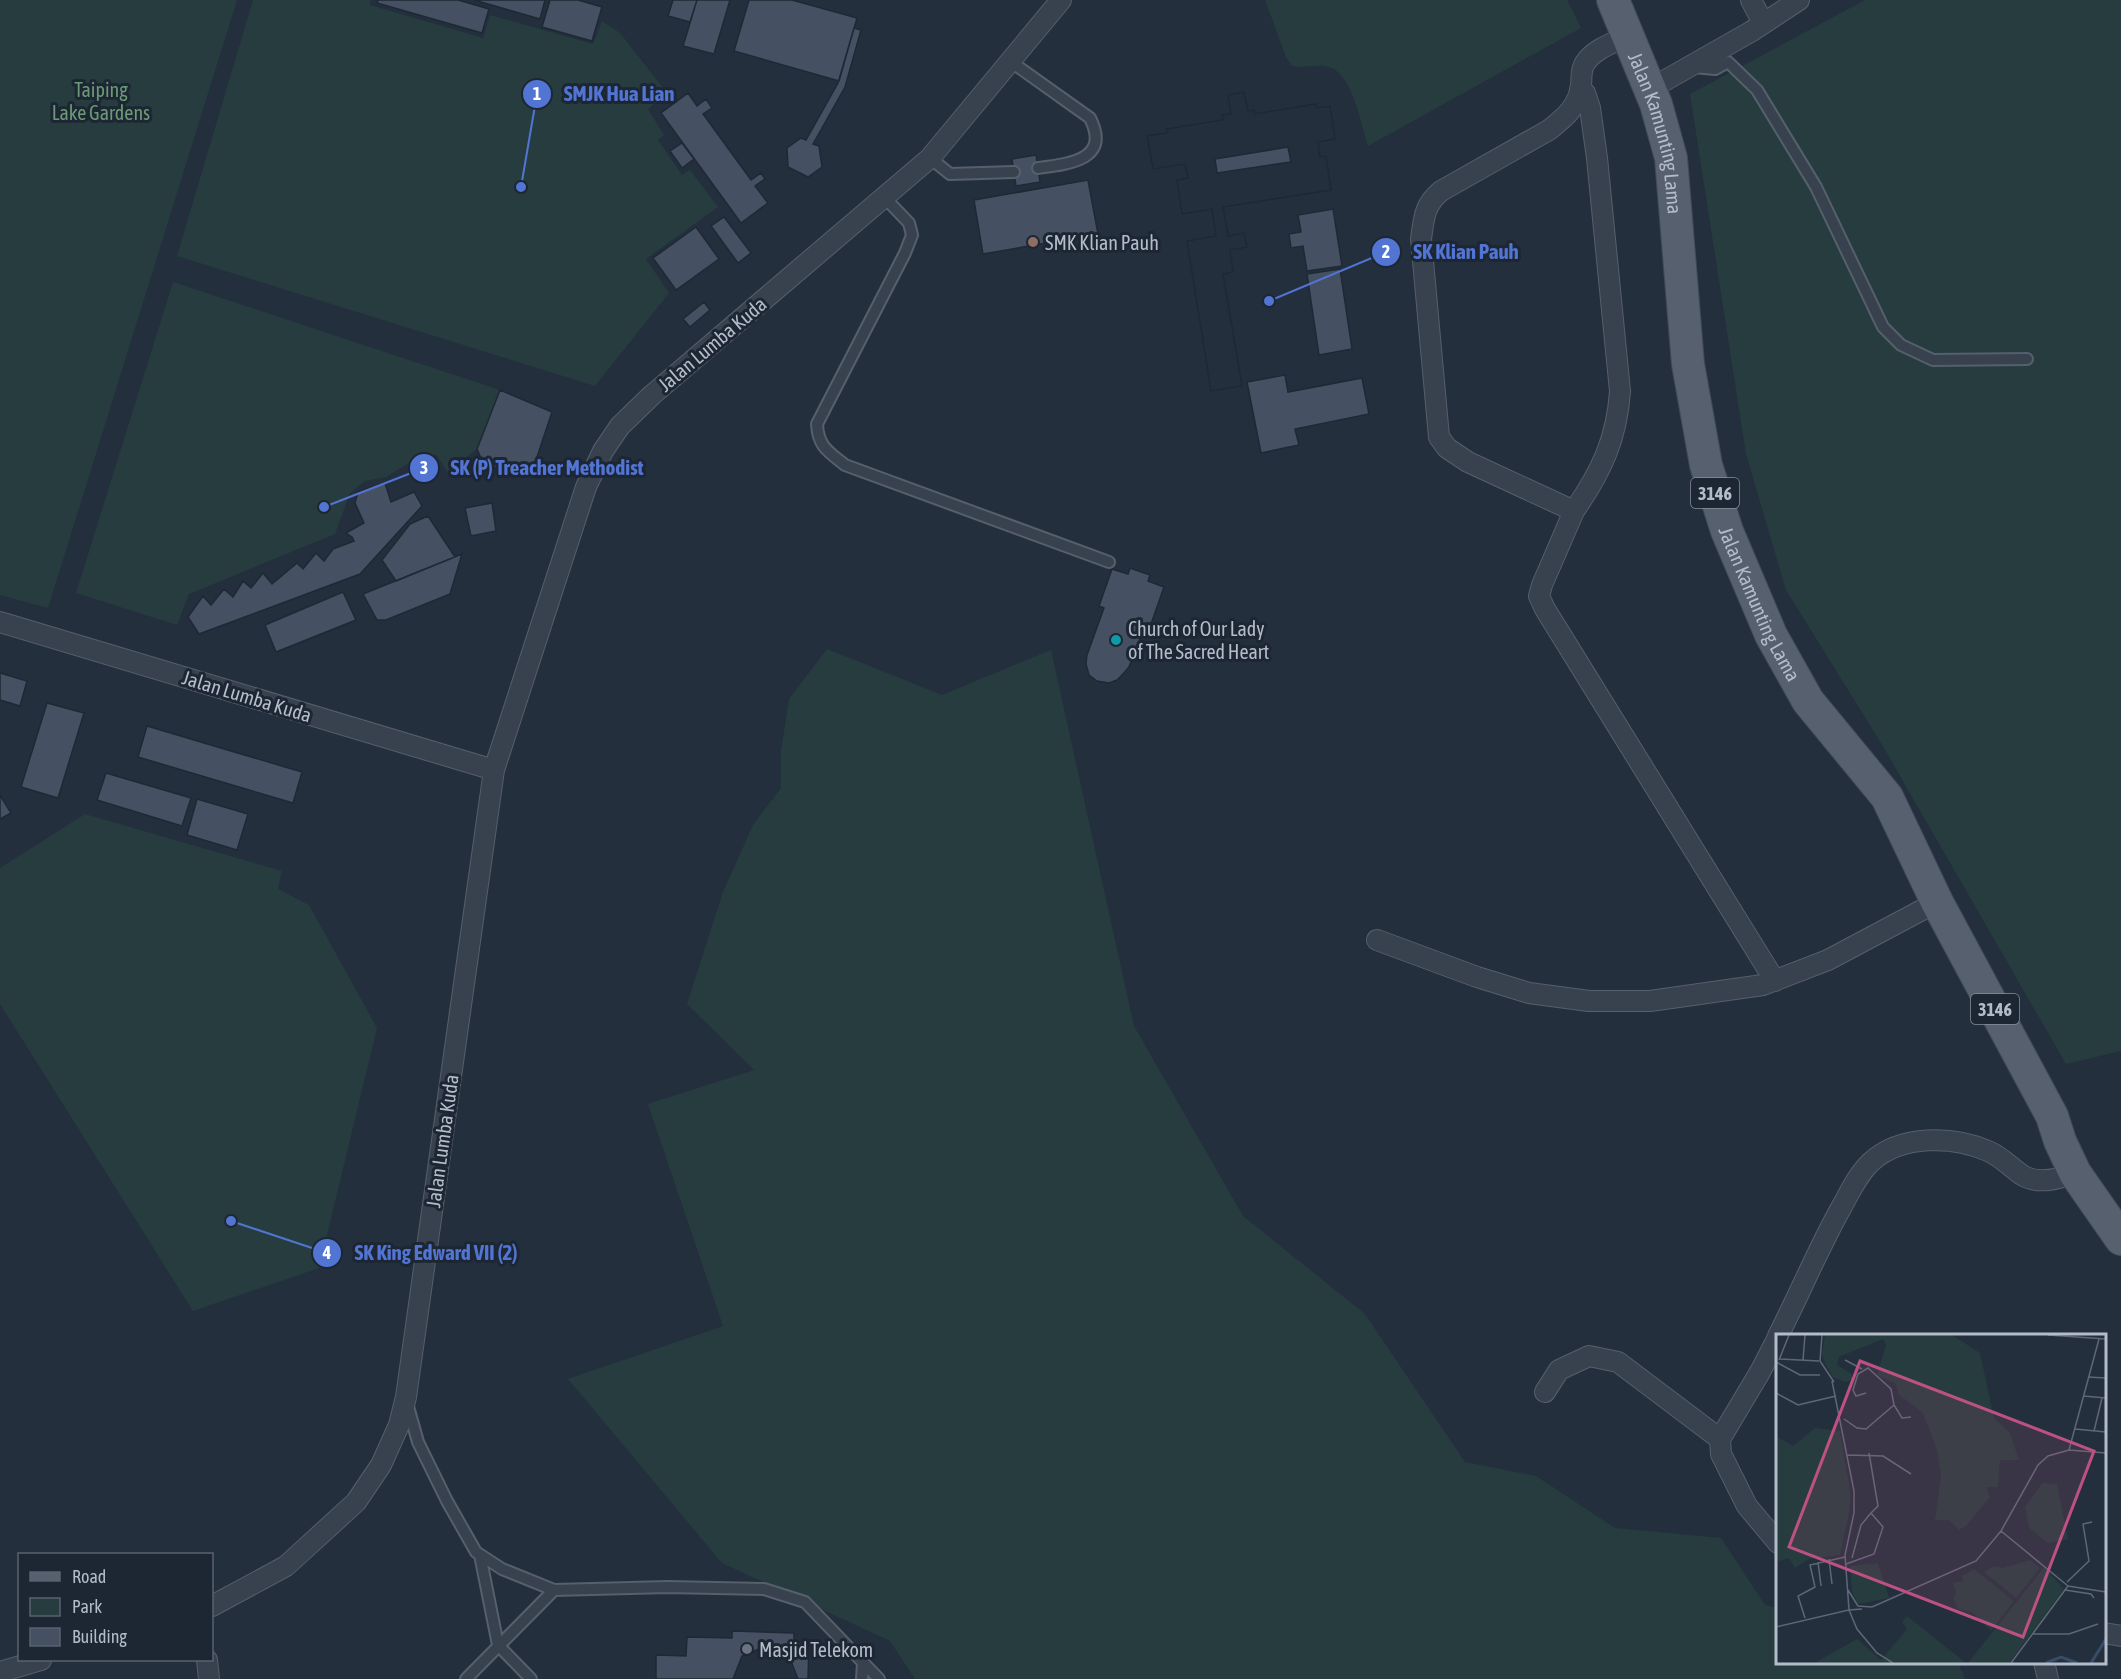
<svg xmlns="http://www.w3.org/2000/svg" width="2121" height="1679" viewBox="0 0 2121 1679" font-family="'Asap Condensed',sans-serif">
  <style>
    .green { fill: #263c3f }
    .building { fill: #455162; stroke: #1f2835; stroke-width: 1.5; fill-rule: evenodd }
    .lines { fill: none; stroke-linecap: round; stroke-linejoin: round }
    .lane-casing { stroke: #565f6c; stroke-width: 14 }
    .street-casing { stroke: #565f6c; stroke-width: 22 }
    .primary-casing { stroke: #414a57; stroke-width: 34 }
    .lane { stroke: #38414e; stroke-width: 10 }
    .street { stroke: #38414e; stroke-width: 20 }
    .primary { stroke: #56606e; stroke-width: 32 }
    .education-dot { fill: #8d6e63; stroke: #1d2633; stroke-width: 2 }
    .culture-dot { fill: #0f9aa8; stroke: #1d2633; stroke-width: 2 }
    .worship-dot { fill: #6b7280; stroke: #1d2633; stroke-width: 2 }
    .labels { text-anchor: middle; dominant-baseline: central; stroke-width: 6; stroke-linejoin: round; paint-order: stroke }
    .shield { fill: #1d2633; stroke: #878f9c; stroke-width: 1.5 }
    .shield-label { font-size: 18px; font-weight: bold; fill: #b4bcc9 }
    .park-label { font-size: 20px; fill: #6b9a76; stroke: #1d2633 }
    .street-label { font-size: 20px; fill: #b4bcc9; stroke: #1d2633 }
    .poi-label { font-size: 20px; fill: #b4bcc9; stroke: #1d2633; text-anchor: start }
    .inset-river { fill: none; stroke: #394c67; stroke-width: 3 }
    .inset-road { fill: none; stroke: #5e6776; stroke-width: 1.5 }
    .view { fill: #bd5182; fill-opacity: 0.15; stroke: #bd5182; stroke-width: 3 }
    .inset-edge { fill: none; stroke: #b4bcc9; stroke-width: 3 }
    .leader { fill: none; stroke: #5274d3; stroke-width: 2 }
    .callout-dot { fill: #5274d3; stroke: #1d2633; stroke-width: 2 }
    .mark-label { font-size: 18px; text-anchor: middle; font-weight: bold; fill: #fff }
    .callout-label { font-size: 21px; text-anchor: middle; font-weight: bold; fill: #5274d3; stroke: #1d2633; stroke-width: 6; stroke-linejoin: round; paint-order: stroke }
  </style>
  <rect width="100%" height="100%" fill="#242f3e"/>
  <path class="green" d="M 0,0 L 237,0 L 48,608 L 0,595 Z
    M 253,0 L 370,0 L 370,5 L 483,38 L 490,15 L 593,44 L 602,21 L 620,33 L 667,93 L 648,109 L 664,135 L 658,140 L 682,175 L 690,170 L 718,207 L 646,259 L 669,293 L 595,386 L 177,256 Z
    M 1265,0 L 1567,0 L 1581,28 L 1368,146 C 1361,125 1353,74 1329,67 C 1320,63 1304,69 1292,66 L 1286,57 Z
    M 1865,0 L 2121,0 L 2121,1051 L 2066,1064 L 1881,743 L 1786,590 L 1746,454 L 1690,94 Z
    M 173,282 L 500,390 L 477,449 L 447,472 L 437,455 L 417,458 L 386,477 L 365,481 L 350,493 L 335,534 L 189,594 L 177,625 L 76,593 Z
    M 827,649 L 942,695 L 1051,650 L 1134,1026 L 1243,1216 L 1365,1314 L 1465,1462 L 1536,1476 L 1615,1528 L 1721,1538 L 1765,1605 L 1777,1608 L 1778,1662 L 1958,1663 L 1965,1679 L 915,1679 L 890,1641 L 722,1563 L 568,1379 L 723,1326 L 648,1104 L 754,1070 L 687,1004 L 723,892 L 753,825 L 781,788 L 781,751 L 789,699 Z
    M 85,814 L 282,871 L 278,889 L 309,905 L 377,1028 L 319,1268 L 193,1311 L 0,1004 L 0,868 Z"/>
  <path class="building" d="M 378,0 L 458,0 L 489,9 L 482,33 L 377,3 Z
    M 474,0 L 545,0 L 540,19 Z
    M 550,0 L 578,0 L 602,7 L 592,41 L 542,27 Z
    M 673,0 L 697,0 L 690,22 L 668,16 Z
    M 697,0 L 730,0 L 714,54 L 683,46 Z
    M 749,0 L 792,0 L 857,18 L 839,81 L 734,51 Z
    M 854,28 L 861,30 L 845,87 L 813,144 L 819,146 L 822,167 L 808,177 L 788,167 L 787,148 L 801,138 L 806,140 L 838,83 Z
    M 1244,92 L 1248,111 L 1254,110 L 1254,114 L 1316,104 L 1316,108 L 1330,106 L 1335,139 L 1318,142 L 1320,157 L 1326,156 L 1331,190 L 1223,207 L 1228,236 L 1244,233 L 1247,247 L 1230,250 L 1233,272 L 1223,274 L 1242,386 L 1211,391 L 1187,241 L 1216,236 L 1212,209 L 1182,214 L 1177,180 L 1188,178 L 1185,164 L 1153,169 L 1147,136 L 1167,133 L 1166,129 L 1223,120 L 1222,115 L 1231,114 L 1228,95 ZM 1288,147 L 1291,162 L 1217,173 L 1215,159 Z
    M 1244,92 L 1248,111 L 1254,110 L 1254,114 L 1316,104 L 1316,108 L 1330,106 L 1335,139 L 1318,142 L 1320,157 L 1326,156 L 1331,190 L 1223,207 L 1228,236 L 1244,233 L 1247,247 L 1230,250 L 1233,272 L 1223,274 L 1242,386 L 1211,391 L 1187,241 L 1216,236 L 1212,209 L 1182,214 L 1177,180 L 1188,178 L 1185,164 L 1153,169 L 1147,136 L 1167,133 L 1166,129 L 1223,120 L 1222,115 L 1231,114 L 1228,95 Z
    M 688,93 L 697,106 L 706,99 L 712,108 L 703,114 L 751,180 L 761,173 L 765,179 L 755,186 L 768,203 L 741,223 L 661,113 Z
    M 682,143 L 694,159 L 682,168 L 670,151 Z
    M 1036,155 L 1040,182 L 1016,186 L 1012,159 Z
    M 1088,180 L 1098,234 L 983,254 L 974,200 Z
    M 1333,209 L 1342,266 L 1307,271 L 1303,246 L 1291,248 L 1289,234 L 1301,232 L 1298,215 Z
    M 724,217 L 751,253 L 738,263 L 711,226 Z
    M 696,227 L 719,259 L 676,290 L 653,258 Z
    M 1340,269 L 1352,349 L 1319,355 L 1307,274 Z
    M 704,302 L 710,310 L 690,327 L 683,319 Z
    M 1285,375 L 1288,392 L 1362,378 L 1369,414 L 1295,429 L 1299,445 L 1261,453 L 1247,382 Z
    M 500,390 L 552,412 L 533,469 L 500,472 L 480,456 L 477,449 Z
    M 385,483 L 391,502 L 414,492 L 422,506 L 360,574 L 199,634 L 188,617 L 203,596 L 211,605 L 224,589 L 233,597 L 243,581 L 251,588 L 263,573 L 272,584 L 297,563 L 303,569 L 316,553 L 324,561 L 333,549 L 354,541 L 352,537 L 346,533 L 364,523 L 355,503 L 358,492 Z
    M 492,503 L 496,531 L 471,536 L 465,508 Z
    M 428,516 L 455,557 L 396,581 L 382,560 L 410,524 Z
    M 462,554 L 450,594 L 386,620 L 377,620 L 363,594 Z
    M 1130,568 L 1150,575 L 1148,581 L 1164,587 L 1151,624 L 1146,623 L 1129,667 L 1123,674 L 1117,680 L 1109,683 L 1097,681 L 1089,675 L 1086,664 L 1087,655 L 1104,608 L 1099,606 L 1112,569 L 1128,574 Z
    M 343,592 L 356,620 L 276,652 L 265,625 Z
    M 0,673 L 27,681 L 20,706 L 0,700 Z
    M 47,703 L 84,713 L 58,798 L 21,787 Z
    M 147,726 L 302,772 L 293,803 L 138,757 Z
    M 106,773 L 191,798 L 182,826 L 97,800 Z
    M 0,795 L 11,813 L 0,819 Z
    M 197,799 L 248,814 L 237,850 L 187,835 Z
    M 732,1631 L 794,1633 L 794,1642 L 809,1643 L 808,1679 L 656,1679 L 656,1655 L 686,1656 L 687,1637 L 732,1638 Z
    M 766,1646 L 789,1656 L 798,1679 L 733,1679 L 742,1656 Z"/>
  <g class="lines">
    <defs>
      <path id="lane" d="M 1010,61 L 1090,118 C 1111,160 1069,164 1038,168
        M 1694,67 L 1715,69 L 1728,62 L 1757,90 L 1816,187 L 1883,327 L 1901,345 L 1933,360 L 2027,359
        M 930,158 L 950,174 L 1014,172
        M 884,197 L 909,223 L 912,235 L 905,253 L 817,424 C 818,447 829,452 845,465 L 1109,562
        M 407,1403 L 418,1442 L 447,1501 L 476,1552 L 502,1569 L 554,1590 L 466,1679
        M 480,1555 L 498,1645 L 531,1679
        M 554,1590 L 668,1587 L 764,1589 L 805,1602 L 879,1679
        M 862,1679 L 863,1663"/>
      <path id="street" d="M 1751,0 L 1763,23
        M 1628,36 C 1613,43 1594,49 1585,63 C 1580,71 1582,78 1581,86 C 1578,107 1564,118 1549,130 L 1441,191 C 1424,205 1424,218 1421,239 L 1439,437 L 1447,448 L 1468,462 L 1574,511 L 1542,585 L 1539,596 L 1545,609 L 1775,981
        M 1650,89 L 1752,31 L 1799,0
        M 1574,511 C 1601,472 1617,439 1620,391 L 1597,158 L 1590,108 L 1585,93 L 1580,89
        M 0,622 L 494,770
        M 1377,940 L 1477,977 L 1529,993 L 1589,1001 L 1650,1001 L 1763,985 L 1828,960 L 1937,902
        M 1778,1336 C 1800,1293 1818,1249 1841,1208 C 1850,1192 1858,1174 1871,1162 C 1901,1134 1954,1136 1988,1151 C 2002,1157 2010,1167 2022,1175 C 2038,1185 2059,1179 2075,1173
        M 1778,1337 L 1760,1372 L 1720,1439 L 1721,1454 L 1747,1506 L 1778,1543
        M 1545,1392 L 1559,1370 L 1589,1356 L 1618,1362 L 1720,1439
        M 212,1606 L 286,1566 L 356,1502 L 381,1465 L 399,1425 L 406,1397 L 494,770 L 586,487 L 603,451 L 620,426 L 652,395 L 930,158 L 1061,0
        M 2104,1633 L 2121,1636
        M 207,1660 L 209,1679
        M 2044,1662 L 2048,1679
        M 0,1672 L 41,1660"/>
      <g id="primary">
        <path id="s1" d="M 1613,0 L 1656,104 L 1671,158 L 1688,364 L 1706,465 L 1727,531 L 1771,635 L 1808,701 L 1887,797 L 1937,902 L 2052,1116 L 2060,1141 L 2075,1173 L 2121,1239"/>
      </g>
    </defs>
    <use href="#lane" class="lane-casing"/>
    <use href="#street" class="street-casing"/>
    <use href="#primary" class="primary-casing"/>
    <use href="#lane" class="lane"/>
    <use href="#street" class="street"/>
    <use href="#primary" class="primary"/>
  </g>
  <circle class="education-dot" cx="1033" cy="242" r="6"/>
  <circle class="culture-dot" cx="1116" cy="640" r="6"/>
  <circle class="worship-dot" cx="747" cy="1649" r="6"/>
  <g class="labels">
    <g class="shield">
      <rect x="1691" y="478" width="48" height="30" rx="4.5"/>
      <rect x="1971" y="994" width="48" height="30" rx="4.5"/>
    </g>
    <g class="shield-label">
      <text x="1715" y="493">3146</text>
      <text x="1995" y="1009">3146</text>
    </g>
    <g class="park-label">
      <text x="101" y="89">Taiping<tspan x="101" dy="23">Lake Gardens</tspan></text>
    </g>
    <g class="street-label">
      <text stroke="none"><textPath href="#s1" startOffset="141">Jalan Kamunting Lama</textPath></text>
      <text transform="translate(712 344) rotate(-40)">Jalan Lumba Kuda</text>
      <text stroke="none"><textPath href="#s1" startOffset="627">Jalan Kamunting Lama</textPath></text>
      <text transform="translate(247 696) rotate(17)">Jalan Lumba Kuda</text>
      <text transform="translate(442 1141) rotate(-82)">Jalan Lumba Kuda</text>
    </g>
    <g class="poi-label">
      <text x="1045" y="242">SMK Klian Pauh</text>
      <text x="1128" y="628">Church of Our Lady<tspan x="1128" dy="23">of The Sacred Heart</tspan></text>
      <text x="759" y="1649">Masjid Telekom</text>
    </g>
  </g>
  <g transform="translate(1776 1334)">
    <rect width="330" height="330" fill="#242f3e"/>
    <path d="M 49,1 L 176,1 L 204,19 L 218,84 L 234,99 L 243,126 L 224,126 L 222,153 L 210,153 L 214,163 L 190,192 L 183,196 L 173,186 L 159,186 L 165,141 L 161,116 L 147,79 L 122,60 L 120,50 L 101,41 L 110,11 L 107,5 L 63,23 L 61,31 L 76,40 L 76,46 L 69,48 L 57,43 L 51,33 L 46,21 ZM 39,94 L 64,97 L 75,162 L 73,179 L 64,221 L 33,225 L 19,234 L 13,224 L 0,228 L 0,102 L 17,112 ZM 266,149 L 281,150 L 292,205 L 272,209 L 253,194 L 249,173 ZM 254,226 L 264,234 L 240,264 L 208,238 L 218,232 L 227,234 ZM 102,229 L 113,264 L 82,270 L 76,258 L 74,232 ZM 268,233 L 288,255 L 233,329 L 192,329 ZM 198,235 L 238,267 L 215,297 L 196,278 L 182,275 L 177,264 L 180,259 L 177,249 L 187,247 L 186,242 ZM 131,282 L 190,329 L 38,329 L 81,305 L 105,326 L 131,295 L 126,288 Z" fill="#263c3f"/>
    <path class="inset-river" d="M 270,329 L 285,323 L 301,329M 315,329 L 330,305"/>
    <path class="inset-road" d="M 46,1 L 44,27 L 58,48M 272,1 L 330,5M 4,25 L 43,27M 3,26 L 13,1M 27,26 L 29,1M 69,26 L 86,35M 0,28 L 24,41 L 44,41M 312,43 L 330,44M 0,59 L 22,71 L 60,62M 307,62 L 330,64M 118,71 L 126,84 L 135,83M 68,85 L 81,94 L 90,95 L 118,71 L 115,55 L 92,34 L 82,40 L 77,56 L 80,62 L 90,59M 299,95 L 330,98M 318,97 L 326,64M 293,116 L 323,5M 71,121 L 107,122 L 135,140M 225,197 L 292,252M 76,224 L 85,191 L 95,179M 53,225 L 56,250M 42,228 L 45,252M 70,230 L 98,220 L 107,193 L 95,179 L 102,172 L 93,119M 291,248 L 313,227 L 307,190 L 316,188M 292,252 L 330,258M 72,256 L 82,272 L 96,273M 289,256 L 315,260 L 318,264M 96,273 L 200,227 L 225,197 L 262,131 L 272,122 L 293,116 L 330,119M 86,275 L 73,276 L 81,295 L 101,319 L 117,329M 29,284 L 22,262 L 39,253 L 34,231 L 69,223M 0,293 L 73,276 L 69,221 L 78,179 L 78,157 L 56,47M 257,300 L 293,300 L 322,290M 235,329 L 292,252"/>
    <path class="view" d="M 84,27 L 318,117 L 247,303 L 13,213 Z"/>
    <rect width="330" height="330" class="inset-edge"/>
  </g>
  <path class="leader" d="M521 187L537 94M1269 301L1386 252M324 507L424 468M231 1221L327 1253"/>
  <g class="callout-dot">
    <circle cx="521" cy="187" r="6"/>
    <circle cx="1269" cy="301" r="6"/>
    <circle cx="324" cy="507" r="6"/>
    <circle cx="231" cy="1221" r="6"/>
    <circle cx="537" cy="94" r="15"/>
    <circle cx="1386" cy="252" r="15"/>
    <circle cx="424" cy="468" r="15"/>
    <circle cx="327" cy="1253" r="15"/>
  </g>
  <g class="mark-label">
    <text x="537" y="100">1</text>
    <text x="1386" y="258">2</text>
    <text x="424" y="474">3</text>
    <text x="327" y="1259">4</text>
  </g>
  <g class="callout-label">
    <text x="619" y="101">SMJK Hua Lian</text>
    <text x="1466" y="259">SK Klian Pauh</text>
    <text x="547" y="475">SK (P) Treacher Methodist</text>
    <text x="436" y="1260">SK King Edward VII (2)</text>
  </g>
  <rect x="18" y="1553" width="195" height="108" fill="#1d2633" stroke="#59626f" stroke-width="1.5"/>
  <rect x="30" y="1572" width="30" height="9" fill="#56606e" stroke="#59626f" stroke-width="1.5"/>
  <text x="72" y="1583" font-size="18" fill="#b4bcc9">Road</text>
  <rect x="30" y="1598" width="30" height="18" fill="#263c3f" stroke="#59626f" stroke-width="1.5"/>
  <text x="72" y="1613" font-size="18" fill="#b4bcc9">Park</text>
  <rect x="30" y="1628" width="30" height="18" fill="#455162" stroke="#59626f" stroke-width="1.5"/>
  <text x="72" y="1643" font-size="18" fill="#b4bcc9">Building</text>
</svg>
